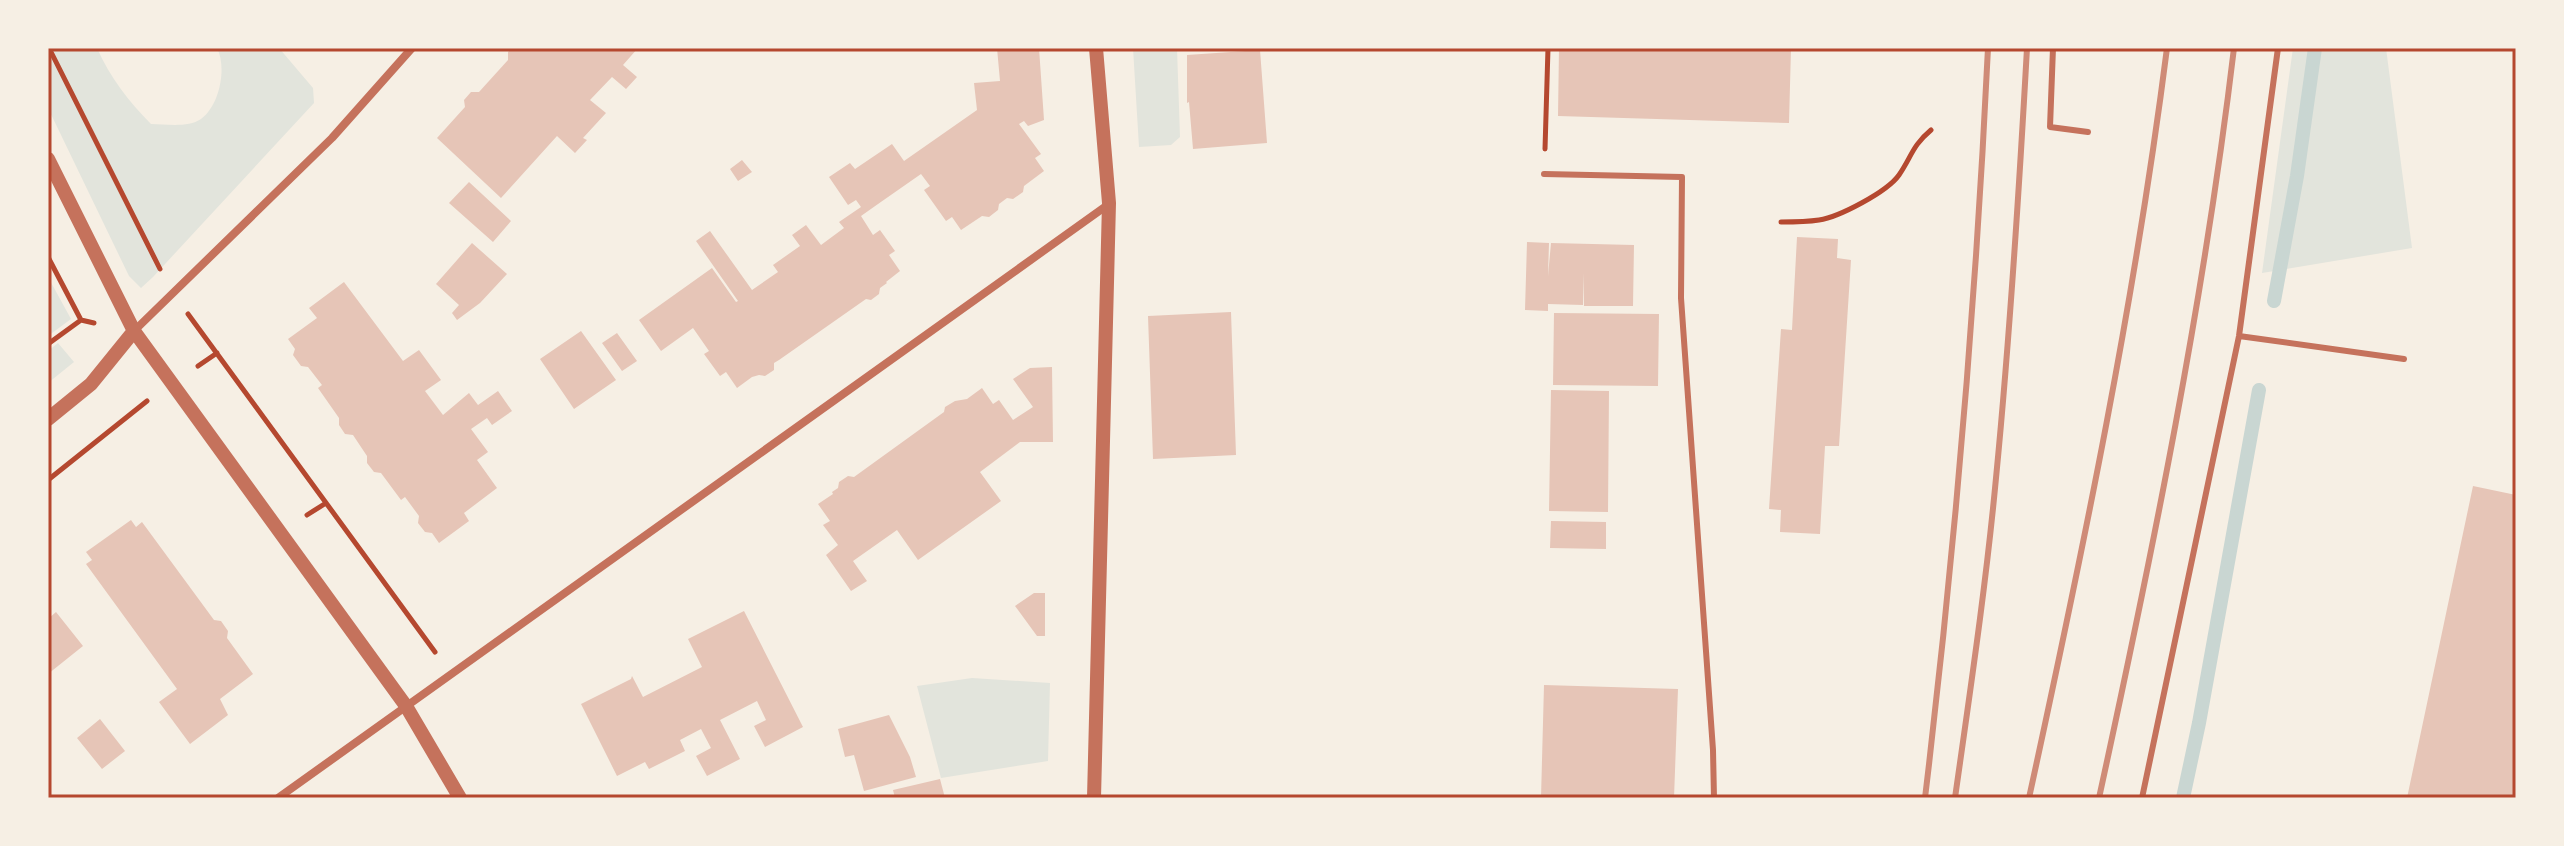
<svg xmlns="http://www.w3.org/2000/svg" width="2564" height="846" viewBox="0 0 2564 846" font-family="Spectral,serif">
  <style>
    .green { fill: #e2e4dc }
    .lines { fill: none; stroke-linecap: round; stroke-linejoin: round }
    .stream { stroke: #c9d6d2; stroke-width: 14 }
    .building { fill: #e6c5b7 }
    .path { stroke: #b5482f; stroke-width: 5 }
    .service { stroke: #c5725c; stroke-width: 6 }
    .minor { stroke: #c5725c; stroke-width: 8 }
    .tertiary { stroke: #c5725c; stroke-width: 14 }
    .rail { stroke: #cf8b77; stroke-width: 6 }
    .neatline { fill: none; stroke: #b5482f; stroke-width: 3 }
  </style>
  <rect width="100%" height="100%" fill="#f6efe4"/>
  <path class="green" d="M 48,48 L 97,48 C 110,77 128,101 151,124 C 166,124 188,128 201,119 C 220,105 227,67 217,48 L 279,48 L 313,88 L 314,103 L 153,277 L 141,288 L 129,276 L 48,108 Z
    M 1133,48 L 1177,48 L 1180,137 L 1171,145 L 1139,147 Z
    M 2293,48 L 2386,48 L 2412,248 L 2262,273 Z
    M 48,277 L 71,319 L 48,336 Z
    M 58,343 L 74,362 L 48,383 L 48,351 Z
    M 972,678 L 1050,683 L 1048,761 L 941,778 L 917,686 Z"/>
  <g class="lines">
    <path class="stream" d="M 2274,301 L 2297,176 L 2315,48
      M 2183,798 L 2199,723 L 2259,390"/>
  </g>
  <path class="building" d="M 512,48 L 638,48 L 623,65 L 637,77 L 626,89 L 612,77 L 590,100 L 606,113 L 583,138 L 587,140 L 575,153 L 557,136 L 501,198 L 437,138 L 465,107 L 464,100 L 471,92 L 479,92 L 508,60 L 508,52 Z
    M 997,48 L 1039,48 L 1044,120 L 1028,126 L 1024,121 L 1019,124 L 1041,154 L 1035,158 L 1044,171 L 1024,186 L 1023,192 L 1013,199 L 1007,198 L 999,204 L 998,210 L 989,217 L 982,216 L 961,230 L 952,217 L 946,221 L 924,190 L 930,186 L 921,174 L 878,204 L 861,216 L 873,235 L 880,230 L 895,251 L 889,255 L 900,271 L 886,282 L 887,283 L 880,288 L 879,294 L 871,300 L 866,299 L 779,360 L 774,363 L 774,370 L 765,376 L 759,375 L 752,377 L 737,388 L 726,372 L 720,376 L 704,354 L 709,351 L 693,328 L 661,351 L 639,320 L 712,268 L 736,302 L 738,301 L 696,241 L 710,231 L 752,290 L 778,272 L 773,265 L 800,246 L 792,235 L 806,225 L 821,245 L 844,228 L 839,222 L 861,207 L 856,200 L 848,205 L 829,177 L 850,163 L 855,169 L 892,144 L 904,161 L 977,110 L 974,83 L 1000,81 Z
    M 1559,48 L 1791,48 L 1789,123 L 1558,116 Z
    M 1260,50 L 1267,143 L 1193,149 L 1189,102 L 1187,103 L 1187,55 Z
    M 742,160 L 752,172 L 738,181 L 730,169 Z
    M 469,182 L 511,221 L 493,242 L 449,203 Z
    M 1797,237 L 1838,239 L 1837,258 L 1851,260 L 1839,446 L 1825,446 L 1820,534 L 1780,532 L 1781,510 L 1769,509 L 1781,329 L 1792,330 Z
    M 1527,242 L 1549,243 L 1548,276 L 1551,243 L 1634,245 L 1633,306 L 1584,306 L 1584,273 L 1583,305 L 1548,304 L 1548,311 L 1525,310 Z
    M 472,243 L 507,274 L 480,303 L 457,320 L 452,313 L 459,305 L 436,284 Z
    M 344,282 L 403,361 L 419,350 L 441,380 L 425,391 L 443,415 L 469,393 L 478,405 L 498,391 L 512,411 L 492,425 L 487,418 L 471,429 L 488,452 L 477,460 L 497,488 L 464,513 L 469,521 L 439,543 L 432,533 L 425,532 L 418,523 L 419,516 L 405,497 L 401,500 L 381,473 L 374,472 L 367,463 L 367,456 L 353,435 L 345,434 L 339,425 L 339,418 L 318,388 L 322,385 L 308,367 L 301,366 L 293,355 L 295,349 L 288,339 L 317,318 L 309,308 Z
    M 1231,312 L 1236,455 L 1153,459 L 1148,316 Z
    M 1554,313 L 1659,314 L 1658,386 L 1553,385 Z
    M 581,331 L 616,380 L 574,409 L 540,359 Z
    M 617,333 L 637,361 L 622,371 L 602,343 Z
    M 1052,367 L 1053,442 L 1020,442 L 980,472 L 1001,501 L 918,560 L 897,530 L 853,561 L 867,581 L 851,591 L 826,555 L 838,545 L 823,525 L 830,521 L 818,504 L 833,494 L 832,492 L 838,488 L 839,482 L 848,476 L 854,477 L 944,412 L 945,407 L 955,401 L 967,399 L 982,388 L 993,404 L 999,400 L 1013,420 L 1033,407 L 1013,379 L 1030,368 Z
    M 1551,390 L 1609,391 L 1608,512 L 1549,511 Z
    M 2473,486 L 2516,495 L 2516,798 L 2407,798 Z
    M 131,520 L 136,527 L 142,522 L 214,620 L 221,621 L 228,631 L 227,638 L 253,674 L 220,699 L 228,715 L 190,744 L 159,702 L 177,689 L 86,564 L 92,560 L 86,552 Z
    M 1551,521 L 1606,522 L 1606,549 L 1550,548 Z
    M 1034,593 L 1045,593 L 1045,636 L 1037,636 L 1015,606 Z
    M 744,611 L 803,727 L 765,747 L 754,726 L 766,720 L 757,701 L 720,720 L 740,759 L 707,776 L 696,756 L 711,748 L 701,729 L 680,740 L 685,751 L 649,769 L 645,762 L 617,776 L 581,704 L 631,679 L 632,676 L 643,697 L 702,667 L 688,639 Z
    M 56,612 L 83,646 L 48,674 L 48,619 Z
    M 1544,685 L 1678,689 L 1674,798 L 1541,798 Z
    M 889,715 L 910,757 L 916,777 L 864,791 L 854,755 L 845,757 L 838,729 Z
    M 100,719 L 125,751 L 102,769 L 77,738 Z
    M 940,779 L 945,798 L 895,798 L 893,790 Z"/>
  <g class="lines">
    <path class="path" d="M 49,48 L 160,269
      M 1545,149 L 1548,48
      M 1781,222 C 1793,222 1806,222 1819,220 C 1839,217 1887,192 1899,175 C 1912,156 1912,146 1931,130
      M 48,257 L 81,320
      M 188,314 L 435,652
      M 48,344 L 81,320 L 94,323
      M 198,366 L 217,353
      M 48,480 L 147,401
      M 307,515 L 326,503"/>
    <path class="service" d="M 2053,48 L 2050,127 L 2088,132
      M 1544,174 L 1682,177 L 1681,298 L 1713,750 L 1714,798
      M 2239,336 L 2404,359
      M 2142,798 L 2239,336 L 2278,48"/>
    <path class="minor" d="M 134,331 L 332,138 L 412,48
      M 278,798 L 1109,204"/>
    <path class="tertiary" d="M 48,159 L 134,331 L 406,706 L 460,798
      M 48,419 L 91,384 L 134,331
      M 1094,798 L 1109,203 L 1096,48"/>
    <path class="rail" d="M 1925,798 C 1955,549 1976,299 1988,48
      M 1955,798 C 1970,692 1986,585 1996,478 C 2010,335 2019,192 2027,48
      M 2029,798 C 2083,550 2135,300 2167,48
      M 2099,798 C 2153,550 2204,300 2234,48"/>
  </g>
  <rect width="2564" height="846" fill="none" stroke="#f6efe4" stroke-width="100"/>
  <rect x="50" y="50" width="2464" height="746" class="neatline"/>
</svg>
